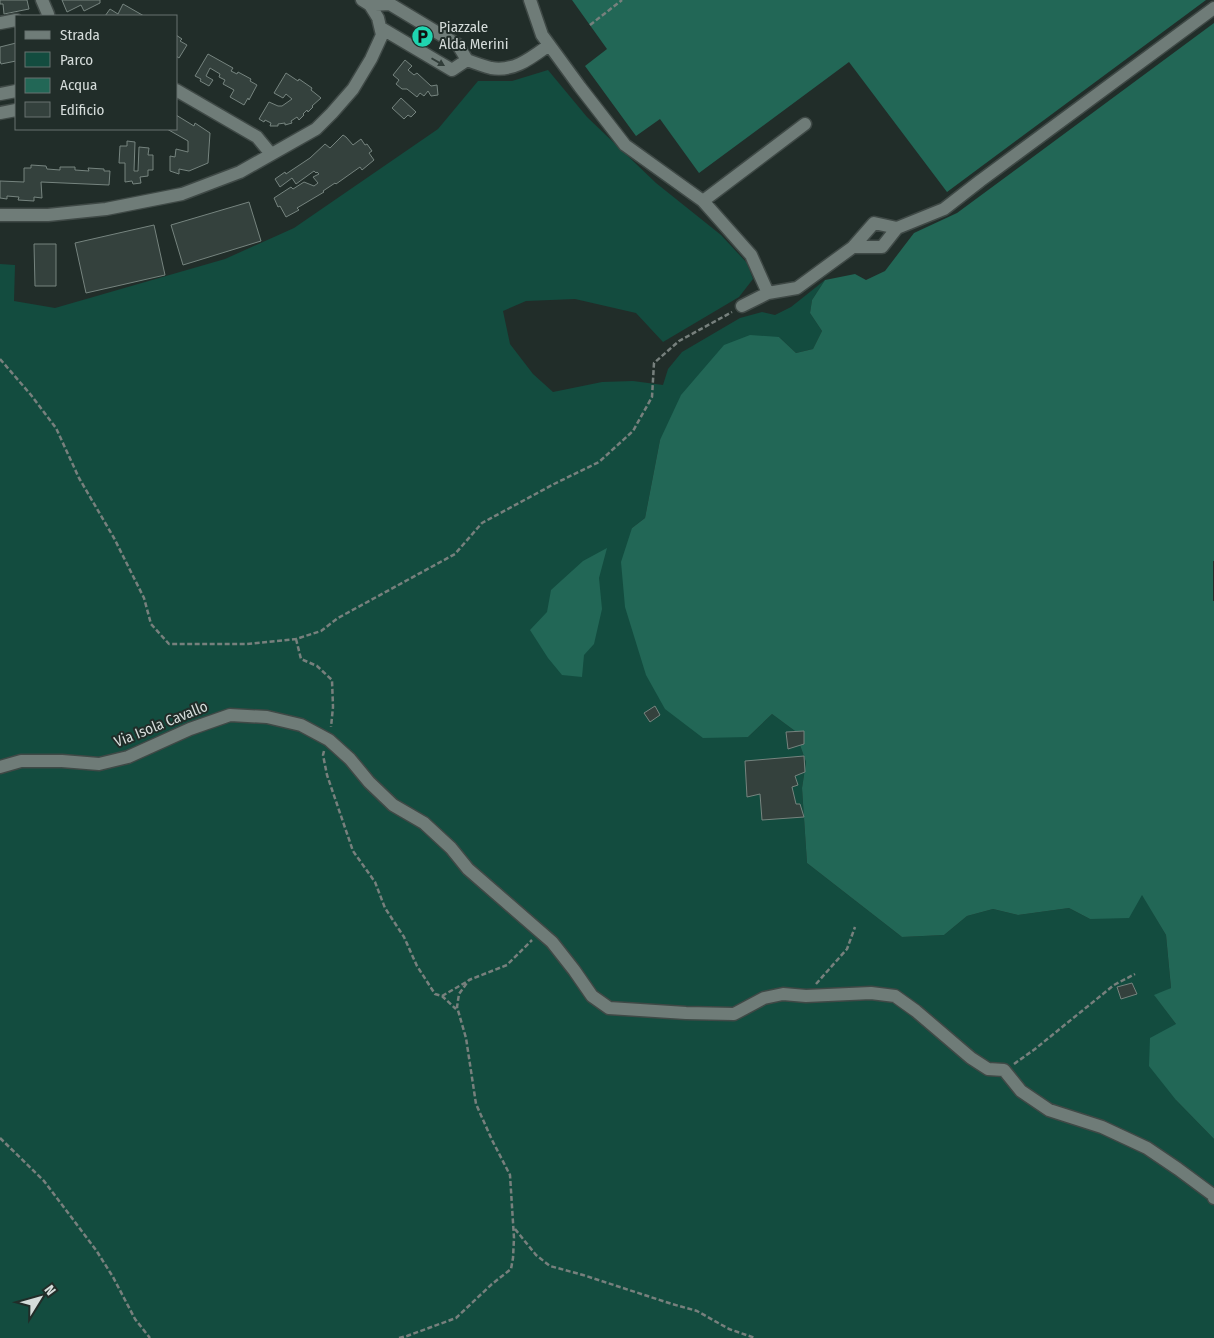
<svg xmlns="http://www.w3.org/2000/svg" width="1214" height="1338" viewBox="0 0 1214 1338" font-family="'Fira Sans Condensed',sans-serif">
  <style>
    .green { fill: #134c3f }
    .water { fill: #226756 }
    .building { fill: #34413d; stroke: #76847f }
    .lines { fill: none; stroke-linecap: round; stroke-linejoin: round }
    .minor-casing { stroke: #3f4946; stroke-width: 15 }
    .path { stroke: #77807d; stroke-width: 2.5; stroke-dasharray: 5 2.5; stroke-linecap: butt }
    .minor { stroke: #6f7c78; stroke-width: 12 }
    .oneway { fill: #313d39 }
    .labels { text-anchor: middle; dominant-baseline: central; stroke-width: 4; stroke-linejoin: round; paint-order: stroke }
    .poi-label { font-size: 15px; fill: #d5dcda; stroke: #212d29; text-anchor: start }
    .street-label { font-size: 15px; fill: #d5dcda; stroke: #212d29 }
  </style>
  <rect width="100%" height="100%" fill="#212d29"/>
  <path class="green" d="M 548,70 L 587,117 L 656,183 L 721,235 L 747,263 L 753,279 L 739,297 L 663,342 L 636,313 L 575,299 L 526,301 L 503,311 L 510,344 L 533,374 L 553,392 L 602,382 L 633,381 L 663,385 L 668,369 L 682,352 L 740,318 L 762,312 L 775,315 L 791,307 L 825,280 L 812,300 L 810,313 L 822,331 L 813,349 L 796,353 L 779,337 L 660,440 L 645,518 L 632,528 L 748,737 L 772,714 L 795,731 L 806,762 L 802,788 L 807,863 L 902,937 L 944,935 L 967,916 L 993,909 L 1018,915 L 1069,908 L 1090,919 L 1142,894 L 1166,935 L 1171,988 L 1155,996 L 1176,1024 L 1176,1100 L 1214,1139 L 1214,1338 L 0,1338 L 0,264 L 15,265 L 14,301 L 55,308 L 225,259 L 294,228 L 438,129 L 478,81 L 512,81 Z"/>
  <path class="water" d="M 572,0 L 1206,0 L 947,192 L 849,62 L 699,173 L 660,119 L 636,136 L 585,66 L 607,49 Z
    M 1214,23 L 1214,561 L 1213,561 L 1213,601 L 1214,601 L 1214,1139 L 1176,1100 L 1149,1066 L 1150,1038 L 1176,1024 L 1154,995 L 1171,988 L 1166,935 L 1142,895 L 1129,918 L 1090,919 L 1069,908 L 1018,915 L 993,909 L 967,916 L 944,935 L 902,937 L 807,863 L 802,788 L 806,762 L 795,731 L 772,714 L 748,737 L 703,738 L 665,709 L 646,675 L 625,607 L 621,562 L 632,528 L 645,518 L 660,440 L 681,395 L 724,345 L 750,335 L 779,337 L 796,353 L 813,349 L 822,331 L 810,313 L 812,300 L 825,280 L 855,274 L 866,280 L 885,271 L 914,233 L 957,213 Z
    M 607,548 L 599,578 L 602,609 L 594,644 L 584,655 L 582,677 L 562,675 L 548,658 L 530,630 L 547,612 L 551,590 L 583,561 Z"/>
  <path class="building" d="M 0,0 L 27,0 L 29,9 L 4,14 L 3,4 L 0,4 Z
    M 62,0 L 100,0 L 100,3 L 84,11 L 81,5 L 67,12 Z
    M 123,4 L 144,16 L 105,16 L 110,9 L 118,14 Z
    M 176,35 L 182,39 L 180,41 L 187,45 L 179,58 L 176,56 Z
    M 16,43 L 16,61 L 1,64 L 0,61 L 0,47 Z
    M 208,54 L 233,68 L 231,71 L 237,74 L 238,72 L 251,79 L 250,81 L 257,85 L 249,100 L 248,98 L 244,105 L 230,97 L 234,90 L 223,84 L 225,80 L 219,77 L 220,74 L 210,68 L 206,76 L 213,80 L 209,86 L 200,81 L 201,79 L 195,76 Z
    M 405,60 L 412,66 L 408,70 L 414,75 L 417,73 L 431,86 L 437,85 L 438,95 L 431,96 L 428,91 L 424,96 L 420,93 L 417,97 L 407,89 L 402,89 L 396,84 L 399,80 L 393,75 Z
    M 286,73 L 298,81 L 299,79 L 312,88 L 311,90 L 321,98 L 312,106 L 313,107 L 308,112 L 307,110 L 303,114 L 304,115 L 299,120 L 297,117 L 291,121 L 292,123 L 285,125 L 285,123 L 278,124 L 278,126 L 270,126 L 271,123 L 265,120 L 264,122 L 259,119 L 269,102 L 278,106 L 282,106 L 292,99 L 286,94 L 283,98 L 274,93 Z
    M 401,98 L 416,112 L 411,117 L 408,115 L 404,119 L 392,108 Z
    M 176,115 L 194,126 L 195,123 L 210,133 L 208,163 L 189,171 L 179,169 L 179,174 L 170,171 L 170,156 L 175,157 L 176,149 L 188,152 L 188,141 L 167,129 L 176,129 Z
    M 343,135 L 346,137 L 353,145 L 361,139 L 365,145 L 367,144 L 372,151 L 369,153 L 374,160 L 362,170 L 360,167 L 336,184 L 335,183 L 323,191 L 324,192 L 297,208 L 299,210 L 286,217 L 280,206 L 278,207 L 274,198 L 291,187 L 293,189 L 304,182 L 314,186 L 318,183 L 313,177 L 319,174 L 317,172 L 316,173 L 314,171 L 296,184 L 292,178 L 280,187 L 275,179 L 285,172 L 286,174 L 310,158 L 325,144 L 330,148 Z
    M 127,141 L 135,142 L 134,171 L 138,171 L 139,147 L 149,148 L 148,155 L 153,155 L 153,170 L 148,170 L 148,176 L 140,177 L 141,183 L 133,184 L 132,181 L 125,182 L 125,163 L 119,163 L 120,146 L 127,146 Z
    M 31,165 L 46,166 L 47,169 L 60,170 L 60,167 L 75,167 L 75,170 L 89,171 L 88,168 L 104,169 L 104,171 L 110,171 L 109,185 L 41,182 L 42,198 L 34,197 L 34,201 L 18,200 L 19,197 L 7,196 L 7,199 L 0,198 L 0,181 L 24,182 L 24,168 L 31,168 Z
    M 249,202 L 261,241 L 183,265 L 171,225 Z
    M 154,225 L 165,275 L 86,293 L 75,243 Z
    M 34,244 L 56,244 L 56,286 L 35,286 Z
    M 655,706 L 660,715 L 650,722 L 644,713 Z
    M 804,731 L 804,744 L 788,749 L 786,732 Z
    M 804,756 L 805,772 L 795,776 L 798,785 L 792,787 L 796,804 L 800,804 L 804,817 L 762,820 L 760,794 L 747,797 L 745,761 Z
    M 1132,983 L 1137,994 L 1121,999 L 1117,987 Z"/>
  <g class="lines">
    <defs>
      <path id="minor" d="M 42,0 L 48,14
        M 530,0 L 542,35 L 580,87 L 625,145 L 703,201 L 751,255 L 768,293 L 742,306
        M 370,5 L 390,4 L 458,45 L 467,60 L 452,70 L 381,28
        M 0,23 L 16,20
        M 467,60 C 475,63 483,66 491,68 C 514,72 531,58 549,45
        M 176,90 L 257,137 L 271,154
        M 0,94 L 16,91
        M 0,113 L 16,110
        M 703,201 L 805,124
        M 0,215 L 48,215 L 106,209 L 182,194 L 240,172 L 316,129 L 332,113 L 353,89 L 371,59 L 382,35 L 378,18 L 375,13 L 370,5 L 362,0
        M 853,247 L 882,247 L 897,228 L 944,209 L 980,181 L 1214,8
        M 768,293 L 797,288 L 853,247 L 874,223 L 897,228
        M 0,767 L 21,761 L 62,761 L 99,764 L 128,757 L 190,729 L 230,715 L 267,717 L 301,725 L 329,740 L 350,759 L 369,782 L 393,805 L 424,823 L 451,848 L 468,869 L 552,942 L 574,970 L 592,996 L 609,1008 L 686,1013 L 734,1014 L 764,998 L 783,994 L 806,996 L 871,993 L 895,996 L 916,1011 L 971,1058 L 988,1069 L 1004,1070 L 1021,1091 L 1049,1110 L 1102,1127 L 1147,1148 L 1178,1169 L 1213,1195 L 1214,1198"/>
    </defs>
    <use href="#minor" class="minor-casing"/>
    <path class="path" d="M 590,25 L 622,0
      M 0,359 L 31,395 L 56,428 L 79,478 L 114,538 L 144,598 L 151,624 L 169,644 L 246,644 L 296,639 L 321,631 L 338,618 L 455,554 L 482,523 L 554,484 L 599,462 L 633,431 L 652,397 L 654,363 L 679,341 L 732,312
      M 296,639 L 301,659 L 317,666 L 332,680 L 333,707 L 331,727
      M 324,751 L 323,755 L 327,775 L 353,851 L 375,882 L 385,908 L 404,937 L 417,966 L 435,994 L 442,996 L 456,1009
      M 816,984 L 847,949 L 855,927
      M 442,996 L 468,981
      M 1014,1064 L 1035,1049 L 1114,985 L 1135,974
      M 0,1138 L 44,1181 L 72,1218 L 96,1250 L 113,1277 L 135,1319 L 150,1338
      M 515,1229 L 536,1255 L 550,1266 L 583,1275 L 672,1304 L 697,1311 L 729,1329 L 755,1338
      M 399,1338 L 407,1336 L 456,1318 L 492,1284 L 511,1269 L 513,1258 L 514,1238 L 510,1175 L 492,1140 L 476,1104 L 466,1038 L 457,1007 L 459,994 L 469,980 L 507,965 L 532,940"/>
    <use href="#minor" class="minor"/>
  </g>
  <defs><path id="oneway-solid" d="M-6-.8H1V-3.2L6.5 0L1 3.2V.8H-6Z" transform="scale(1.25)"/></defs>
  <use class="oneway" href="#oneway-solid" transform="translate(438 62) rotate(30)"/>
  <defs>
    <symbol id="parking-disc" viewBox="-11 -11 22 22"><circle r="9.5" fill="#1fd5b0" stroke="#212d29"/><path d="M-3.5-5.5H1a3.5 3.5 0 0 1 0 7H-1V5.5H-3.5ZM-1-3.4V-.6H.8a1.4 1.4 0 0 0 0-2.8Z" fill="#111"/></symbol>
  </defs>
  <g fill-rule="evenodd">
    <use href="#parking-disc" x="410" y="24" width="25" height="25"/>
  </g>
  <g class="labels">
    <g class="poi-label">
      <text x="439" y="27">Piazzale<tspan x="439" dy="17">Alda Merini</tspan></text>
    </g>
    <g class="street-label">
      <text transform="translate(161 724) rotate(-22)">Via Isola Cavallo</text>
    </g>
  </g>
  <rect x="15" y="15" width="162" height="115" fill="#212d29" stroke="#697370"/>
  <rect x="25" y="31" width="25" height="8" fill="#6f7c78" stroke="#697370"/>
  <text x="60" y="40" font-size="15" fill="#d5dcda">Strada</text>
  <rect x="25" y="52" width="25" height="15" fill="#134c3f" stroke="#697370"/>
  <text x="60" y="65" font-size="15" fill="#d5dcda">Parco</text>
  <rect x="25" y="78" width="25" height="15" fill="#226756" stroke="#697370"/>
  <text x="60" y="90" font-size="15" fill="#d5dcda">Acqua</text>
  <rect x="25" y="102" width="25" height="15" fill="#34413d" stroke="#697370"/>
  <text x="60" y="115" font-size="15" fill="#d5dcda">Edificio</text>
  <g transform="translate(40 1298) rotate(53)" stroke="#212d29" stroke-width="4" paint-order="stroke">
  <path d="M0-4L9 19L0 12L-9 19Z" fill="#d5dcda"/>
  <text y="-8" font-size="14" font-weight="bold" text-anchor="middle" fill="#d5dcda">N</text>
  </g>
</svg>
